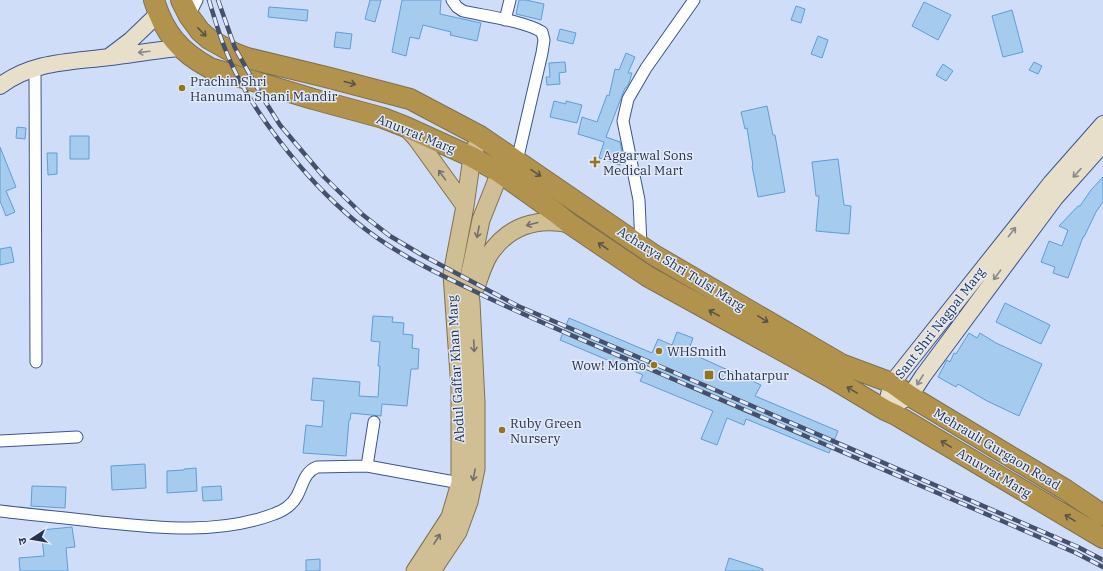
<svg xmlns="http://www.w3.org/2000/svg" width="1103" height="571" viewBox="0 0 1103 571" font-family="'IBM Plex Serif','Noto Sans Devanagari',serif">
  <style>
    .building { fill: #a5cbef; stroke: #5f9dd4 }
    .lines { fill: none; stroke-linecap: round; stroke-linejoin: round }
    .street-casing { stroke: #3c5491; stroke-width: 13 }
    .secondary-casing { stroke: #3c5491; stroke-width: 18 }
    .primary-casing { stroke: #80714e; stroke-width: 19 }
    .highway-casing { stroke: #80714e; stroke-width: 22 }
    .street { stroke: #fff; stroke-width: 11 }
    .secondary { stroke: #e8dfca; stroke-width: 16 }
    .primary { stroke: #d0be95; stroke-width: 17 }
    .highway { stroke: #b1934e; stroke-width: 20 }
    .rail-casing { stroke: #45506c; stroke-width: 4.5 }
    .rail { stroke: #e3eaf8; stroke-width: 3; stroke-dasharray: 9; stroke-linecap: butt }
    .oneway { stroke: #57534d }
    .oneway2 { stroke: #87888c }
    .oneway3 { stroke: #72706d }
    .poi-dot { fill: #95741c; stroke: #e3eaf8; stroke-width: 1.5 }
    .labels { text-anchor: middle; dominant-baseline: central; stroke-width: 3; stroke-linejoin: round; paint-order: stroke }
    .poi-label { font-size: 13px; fill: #26314d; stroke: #e3eaf8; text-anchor: start }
    .street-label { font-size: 13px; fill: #26314d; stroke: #e3eaf8 }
  </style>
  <rect width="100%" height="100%" fill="#d0ddf9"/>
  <path class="building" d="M 370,0 L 381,0 L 375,22 L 365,19 Z
    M 402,0 L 441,0 L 440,14 L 481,23 L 477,41 L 450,35 L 451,32 L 423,25 L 419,39 L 410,37 L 406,56 L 392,52 Z
    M 519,0 L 526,0 L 544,4 L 541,20 L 516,14 Z
    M 924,2 L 951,15 L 938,40 L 912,26 Z
    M 796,6 L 805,9 L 801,23 L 791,20 Z
    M 269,7 L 308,10 L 307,21 L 268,17 Z
    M 1012,10 L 1023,52 L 1003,57 L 992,16 Z
    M 560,29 L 576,33 L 573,44 L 557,40 Z
    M 336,32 L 352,34 L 350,49 L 334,47 Z
    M 818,36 L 828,40 L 822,58 L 811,54 Z
    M 626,53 L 635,57 L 628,73 L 632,73 L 629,83 L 626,88 L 625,88 L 606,137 L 620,142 L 623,156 L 620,165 L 599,158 L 604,142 L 578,134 L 582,117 L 597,122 L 607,95 L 609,96 L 615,69 L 619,70 Z
    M 565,62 L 566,72 L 559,73 L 560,84 L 547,85 L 546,77 L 550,77 L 549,63 Z
    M 1034,62 L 1042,66 L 1038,74 L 1029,70 Z
    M 943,64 L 953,71 L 946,81 L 936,75 Z
    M 554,101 L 566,104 L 566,101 L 582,105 L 577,123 L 550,117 Z
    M 767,106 L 773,135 L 775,135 L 785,192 L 758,197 L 752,166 L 753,166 L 747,128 L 745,129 L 741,112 Z
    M 17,127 L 26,128 L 25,139 L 16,138 Z
    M 70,136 L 89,136 L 89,159 L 70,159 Z
    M 0,147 L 16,187 L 6,191 L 15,212 L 6,216 L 0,201 Z
    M 47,153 L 57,153 L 57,174 L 48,175 Z
    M 838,159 L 844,205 L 851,206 L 849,234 L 816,231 L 819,196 L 816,196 L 812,162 Z
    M 1103,177 L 1103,202 L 1096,212 L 1084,237 L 1083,237 L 1068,278 L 1053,273 L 1055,267 L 1041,262 L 1049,241 L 1062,246 L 1068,230 L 1059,226 L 1078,206 L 1080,206 L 1091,190 Z
    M 11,247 L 14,262 L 0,265 L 0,249 Z
    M 1005,303 L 1050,325 L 1041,344 L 996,322 Z
    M 373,316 L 393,317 L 392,322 L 404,323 L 403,334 L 413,335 L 412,348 L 419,349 L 418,369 L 411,369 L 407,406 L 382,404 L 381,416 L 351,413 L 350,420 L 349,420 L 346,456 L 303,453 L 306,425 L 322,427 L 324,401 L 311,400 L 313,378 L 360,382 L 359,396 L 378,397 L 380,366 L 378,366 L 380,342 L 371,341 Z
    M 569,318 L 652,353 L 658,339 L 672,345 L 677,332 L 693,338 L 688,352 L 761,385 L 755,396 L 838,431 L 829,453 L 746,419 L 744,425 L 727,418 L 717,445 L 701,439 L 713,411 L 640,381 L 643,375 L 560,340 Z
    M 969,333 L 977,338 L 980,333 L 996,343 L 1042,364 L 1019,416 L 987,401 L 958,384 L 956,387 L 938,377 L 947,360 L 950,362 L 954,353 L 956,354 Z
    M 145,464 L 146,488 L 112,490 L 111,466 Z
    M 196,468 L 197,491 L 167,493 L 167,471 L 184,470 L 184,469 Z
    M 32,486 L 66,487 L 65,508 L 31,506 Z
    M 221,486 L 222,500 L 203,501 L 202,487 Z
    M 72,527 L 75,547 L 66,548 L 68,571 L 20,571 L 19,558 L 44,556 L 41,530 Z
    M 729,558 L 763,569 L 763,571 L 725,571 Z
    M 320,559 L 320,571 L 306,571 L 306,560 Z"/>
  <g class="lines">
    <defs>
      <path id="street" d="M 452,0 L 457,7 L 463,11 C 485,16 524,21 542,32 L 544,40 L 542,53 L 517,161
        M 189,16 L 197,0
        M 505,20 L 510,0
        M 35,69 L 36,362
        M 641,245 L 639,200 L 623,121 L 628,99 L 646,68 L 694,0
        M 0,441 L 77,437
        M 367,466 L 374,422
        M 0,511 C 33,515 66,518 100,522 C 157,528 219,535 274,514 C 283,511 292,505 297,496 C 303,485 304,472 317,467 L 367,466 L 460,483"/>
      <path id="secondary" d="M 110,56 L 131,40 L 158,14
        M 0,86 C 32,61 72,62 110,57 C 134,54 157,50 180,48
        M 885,410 L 892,383 L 1051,183 L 1103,124
        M 885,410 L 910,396 L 923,376 L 1055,198 L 1103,144"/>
      <path id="primary" d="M 406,127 L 416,138 L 465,206
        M 476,287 C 480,276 483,265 489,255 C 508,226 537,217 570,224
        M 415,571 L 450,517 L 460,483 L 460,389 L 452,274 L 465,206 L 472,157 L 480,136
        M 432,571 L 458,532 L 469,502 L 476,469 L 476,402 L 471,302 L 468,282 L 481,220 L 504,162"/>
      <path id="highway" d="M 154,0 C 164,33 180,52 210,68 L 313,99 L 383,118 L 406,127 L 472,157 L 499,172 L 555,212 L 570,224 L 647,276 L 830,377 L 885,410 L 896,415 L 1103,538
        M 181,0 L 189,16 L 200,31 L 209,39 L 234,53 L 247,58 L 326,77 L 410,99 L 480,136 L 654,255 L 841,364 L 892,383 L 910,396 L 1066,490 L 1103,515"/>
    </defs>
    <use href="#street" class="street-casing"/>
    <use href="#secondary" class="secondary-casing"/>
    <use href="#primary" class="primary-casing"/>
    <use href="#highway" class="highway-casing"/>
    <use href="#street" class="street"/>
    <use href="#secondary" class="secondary"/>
    <use href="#primary" class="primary"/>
    <use href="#highway" class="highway"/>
    <defs>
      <path id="rail" d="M 209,0 C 214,17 219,34 226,51 C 248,108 306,180 354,220 C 388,249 428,269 468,288 C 530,319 595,345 659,373 C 798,432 937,493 1076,553 L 1103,567
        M 218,0 L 235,48 L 263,98 L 280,125 L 324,177 L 363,215 L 390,236 L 422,255 L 518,306 L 706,386 L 1078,547 L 1103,560"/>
    </defs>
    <use href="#rail" class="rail-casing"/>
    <use href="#rail" class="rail"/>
  </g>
  <defs><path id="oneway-shaft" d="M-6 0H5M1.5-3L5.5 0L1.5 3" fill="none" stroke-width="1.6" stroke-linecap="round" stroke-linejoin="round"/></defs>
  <g class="oneway">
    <use href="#oneway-shaft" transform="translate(202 32) rotate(46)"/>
    <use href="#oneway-shaft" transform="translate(350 83) rotate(15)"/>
    <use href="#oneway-shaft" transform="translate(536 173) rotate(34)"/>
    <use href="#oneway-shaft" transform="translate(603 246) rotate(-146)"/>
    <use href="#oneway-shaft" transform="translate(714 313) rotate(-151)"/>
    <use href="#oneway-shaft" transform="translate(763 319) rotate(31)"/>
    <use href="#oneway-shaft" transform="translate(852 390) rotate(-149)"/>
    <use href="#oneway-shaft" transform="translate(946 444) rotate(-149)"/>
    <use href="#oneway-shaft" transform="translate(1070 518) rotate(-149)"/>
  </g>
  <g class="oneway2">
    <use href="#oneway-shaft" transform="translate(144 52) rotate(173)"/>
    <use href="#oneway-shaft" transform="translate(1077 173) rotate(132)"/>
    <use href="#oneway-shaft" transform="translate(1012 232) rotate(-52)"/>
    <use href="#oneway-shaft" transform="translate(997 275) rotate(127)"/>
    <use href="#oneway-shaft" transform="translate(920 380) rotate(122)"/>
  </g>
  <g class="oneway3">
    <use href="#oneway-shaft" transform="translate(442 175) rotate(-126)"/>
    <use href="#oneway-shaft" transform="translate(532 224) rotate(165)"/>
    <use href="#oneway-shaft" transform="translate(478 232) rotate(101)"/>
    <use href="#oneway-shaft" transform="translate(474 346) rotate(87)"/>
    <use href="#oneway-shaft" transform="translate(474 475) rotate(101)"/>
    <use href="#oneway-shaft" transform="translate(437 539) rotate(-58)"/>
  </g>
  <g class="poi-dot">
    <circle cx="182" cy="88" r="4"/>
    <path d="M593 156h4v4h4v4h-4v4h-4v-4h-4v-4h4z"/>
    <circle cx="659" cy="351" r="4"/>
    <circle cx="654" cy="365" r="4"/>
    <rect x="704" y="370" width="10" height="10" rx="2"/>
    <circle cx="502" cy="430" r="4"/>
  </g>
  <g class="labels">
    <g class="poi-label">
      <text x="190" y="81">Prachin Shri<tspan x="190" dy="15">Hanuman Shani Mandir</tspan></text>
      <text x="603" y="155">Aggarwal Sons<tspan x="603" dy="15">Medical Mart</tspan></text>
      <text x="667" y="351">WHSmith</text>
      <text x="646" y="365" text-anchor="end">Wow! Momo</text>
      <text x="718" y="375">Chhatarpur</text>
      <text x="510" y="423">Ruby Green<tspan x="510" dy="15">Nursery</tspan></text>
    </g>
    <g class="street-label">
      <text transform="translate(416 134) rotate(22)">Anuvrat Marg</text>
      <text transform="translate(681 269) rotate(32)">Acharya Shri Tulsi Marg</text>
      <text transform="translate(940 323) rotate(-52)">Sant Shri Nagpal Marg</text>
      <text transform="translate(456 369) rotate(-93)">Abdul Gaffar Khan Marg</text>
      <text transform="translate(997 449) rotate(31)">Mehrauli Gurgaon Road</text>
      <text transform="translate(994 473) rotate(31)">Anuvrat Marg</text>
    </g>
  </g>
  <g transform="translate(32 539) rotate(258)" stroke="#e3eaf8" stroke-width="3" paint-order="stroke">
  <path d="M0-3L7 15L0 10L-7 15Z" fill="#26314d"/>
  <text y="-6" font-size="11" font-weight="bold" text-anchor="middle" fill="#26314d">उ</text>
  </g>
</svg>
